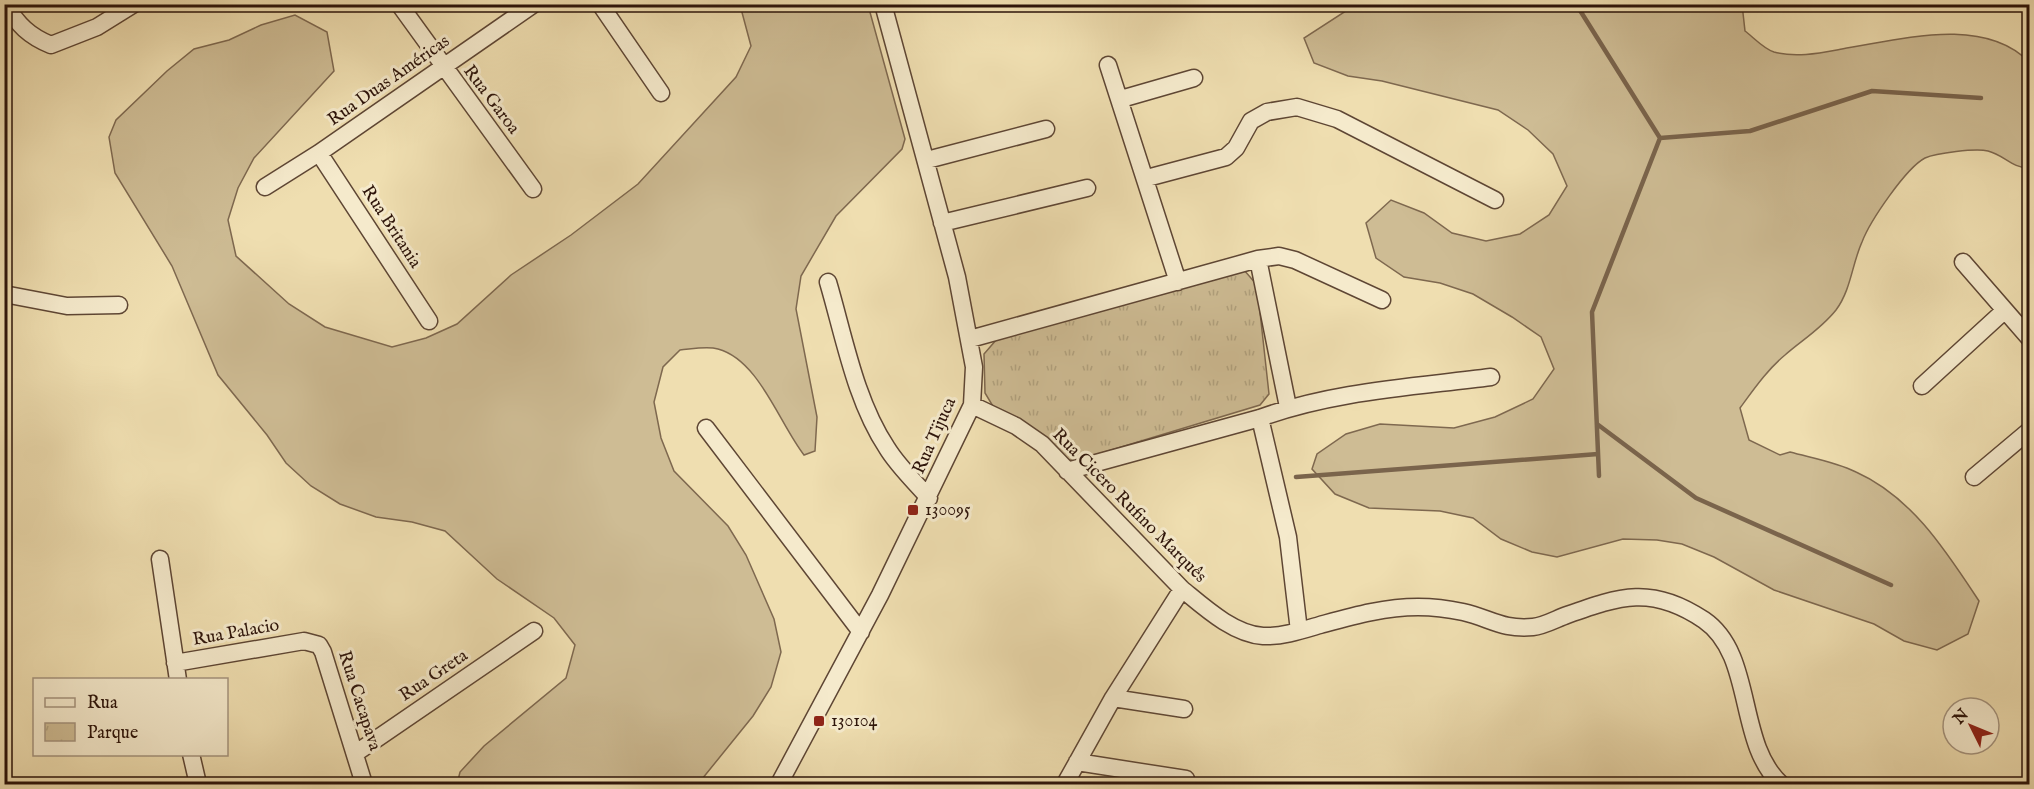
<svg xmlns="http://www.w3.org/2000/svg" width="2034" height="789" viewBox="0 0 2034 789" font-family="'IM FELL English',serif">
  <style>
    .grass { fill: #cebc94; stroke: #7e684f; stroke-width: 1.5 }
    .park { fill: url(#park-tufts); stroke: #7e684f; stroke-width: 1.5 }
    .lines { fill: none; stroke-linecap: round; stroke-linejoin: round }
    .stream { stroke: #7a644c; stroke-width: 4.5 }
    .minor-casing { stroke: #5e4634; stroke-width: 19 }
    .minor { stroke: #f5eacc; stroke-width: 16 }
    .poi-dot { fill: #8f2418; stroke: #f5eacc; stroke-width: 2 }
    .labels { text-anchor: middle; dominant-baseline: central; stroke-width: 6; stroke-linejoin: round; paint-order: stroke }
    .street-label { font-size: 18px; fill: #2d140a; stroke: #f5eacc }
    .poi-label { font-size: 18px; fill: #2d140a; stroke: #f5eacc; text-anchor: start }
  </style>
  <defs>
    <pattern id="park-tufts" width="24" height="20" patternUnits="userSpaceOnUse" patternTransform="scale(1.5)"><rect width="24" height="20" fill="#cebc94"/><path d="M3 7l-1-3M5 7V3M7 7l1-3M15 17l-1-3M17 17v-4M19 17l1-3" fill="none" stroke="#b1a17e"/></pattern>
  </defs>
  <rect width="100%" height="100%" fill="#efdeb0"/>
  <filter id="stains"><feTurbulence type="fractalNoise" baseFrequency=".00333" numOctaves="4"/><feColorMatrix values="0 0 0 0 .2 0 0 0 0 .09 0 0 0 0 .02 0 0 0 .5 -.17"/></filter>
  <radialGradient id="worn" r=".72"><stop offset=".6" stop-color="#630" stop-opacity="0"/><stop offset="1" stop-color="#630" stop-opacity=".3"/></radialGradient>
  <path class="grass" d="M 1742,4 L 1745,31 C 1753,37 1764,49 1774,52 C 1796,58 1820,53 1842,49 C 1899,40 1983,15 2029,62 L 2029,168 C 2012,168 2004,155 1988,151 C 1976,148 1936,153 1925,158 C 1906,168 1870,221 1862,242 C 1852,264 1851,290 1836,310 C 1821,329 1802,340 1785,355 C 1767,370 1754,389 1740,408 L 1749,440 L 1780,455 L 1790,452 C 1812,458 1836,462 1856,472 C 1912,497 1946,551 1979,601 L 1968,634 L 1937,650 L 1904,641 L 1874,624 L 1774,590 L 1714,557 L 1682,544 L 1657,540 L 1623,539 L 1557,557 L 1532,552 L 1501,539 L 1473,518 L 1440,511 L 1369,508 L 1335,494 L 1312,469 L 1317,454 L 1346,434 L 1380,424 L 1454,428 L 1495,417 L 1533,399 L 1554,369 L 1541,337 L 1512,317 L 1473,294 L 1440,283 L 1404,277 L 1376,258 L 1366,223 L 1391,200 L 1424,213 L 1452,233 L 1486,241 L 1520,234 L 1549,215 L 1567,186 L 1553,154 L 1528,130 L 1498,110 L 1382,81 L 1348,76 L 1314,63 L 1304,38 L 1355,5 Z
    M 740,5 L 868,5 L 905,139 L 902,149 L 836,216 L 801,276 L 796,309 L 817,417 L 815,451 L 804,455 C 779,423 759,360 718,349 C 707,346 692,349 680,350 L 663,367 L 654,402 L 661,438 L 674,471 L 728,526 L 746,555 L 774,619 L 781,652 L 771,687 L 753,716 L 698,784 L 457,784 L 460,772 L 484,746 L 566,678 L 575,645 L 554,618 L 497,579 L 445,531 L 412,522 L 376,517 L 340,504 L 311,486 L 286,463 L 267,435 L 218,375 L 172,266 L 115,173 L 109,137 L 116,120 L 167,71 L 194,49 L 229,40 L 261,25 L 295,15 L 327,32 L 334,71 L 254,158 L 238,188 L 228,220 L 236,256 L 289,304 L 325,327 L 392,347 L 426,338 L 457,324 L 511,275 L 571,235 L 638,184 L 736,77 L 751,46 Z"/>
  <path class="park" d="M 1244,270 L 1257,285 L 1269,394 L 1260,405 L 1075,461 L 1065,459 L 994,408 L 985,393 L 984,354 L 997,339 Z"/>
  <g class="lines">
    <path class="stream" d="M 1576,4 L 1660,138 L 1592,312 L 1599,476
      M 1660,138 L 1750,131 L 1872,91 L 1981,98
      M 1597,424 L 1696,498 L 1891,585
      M 1296,477 L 1598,454"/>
    <defs>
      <path id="minor" d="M 5,4 C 18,25 29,36 51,45 L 97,27 L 134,4
        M 399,4 L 533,189
        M 600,4 L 661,93
        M 1108,65 L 1178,282
        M 1121,99 L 1194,78
        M 319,153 L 429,321
        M 927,160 L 1046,129
        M 1147,178 L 1226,157 L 1236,148 L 1251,121 L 1267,112 L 1297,107 L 1337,119 L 1495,200
        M 265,187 L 319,153 L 534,4
        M 942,223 L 1087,188
        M 1258,259 L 1288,407
        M 1963,262 L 2030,339
        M 828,282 C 844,336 855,400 887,448 C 898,466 915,482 929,498
        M 4,294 L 67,306 L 119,305
        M 970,339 L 1258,259 L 1279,256 L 1295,260 L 1382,300
        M 1922,386 L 2004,311
        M 972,405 L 1016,426 L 1042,444 L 1182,589 C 1204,607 1233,634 1263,636 C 1282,637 1303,630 1320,625 C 1353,616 1384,607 1418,607 C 1433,607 1449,609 1463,612 C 1490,618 1502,630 1533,627 C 1544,626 1556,619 1567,615 C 1620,596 1652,585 1704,620 C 1755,655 1736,743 1781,784
        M 1260,418 L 1288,537 L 1299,631
        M 706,428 L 861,632
        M 1067,471 L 1260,418 C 1333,391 1414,387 1491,377
        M 1974,477 L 2030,430
        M 160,559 L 178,680
        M 175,663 L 304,641 L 319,645 L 323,652 L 364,784
        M 1113,698 L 1184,709
        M 356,753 L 534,631
        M 191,754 L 198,784
        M 1077,762 L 1186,779
        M 779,784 L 880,595 L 972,405 L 974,367 L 957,277 L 883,4
        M 1065,784 L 1113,698 L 1182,589"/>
    </defs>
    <use href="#minor" class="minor-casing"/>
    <use href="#minor" class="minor"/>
  </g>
  <g class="poi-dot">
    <rect x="907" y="504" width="12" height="12" rx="3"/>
    <rect x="813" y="715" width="12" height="12" rx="3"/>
  </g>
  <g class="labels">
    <g class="street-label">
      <text transform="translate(389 81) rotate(-35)">Rua Duas Américas</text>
      <text transform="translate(491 100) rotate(53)">Rua Garoa</text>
      <text transform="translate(391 227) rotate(57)">Rua Britania</text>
      <text transform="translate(935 436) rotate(-66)">Rua Tijuca</text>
      <text transform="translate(1129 506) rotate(45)">Rua Cicero Rufino Marquês</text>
      <text transform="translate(236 633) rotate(-10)">Rua Palacio</text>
      <text transform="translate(434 676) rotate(-34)">Rua Greta</text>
      <text transform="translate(359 701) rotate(72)">Rua Cacapava</text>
    </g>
    <g class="poi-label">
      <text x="925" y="510">130095</text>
      <text x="831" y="721">130104</text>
    </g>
  </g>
  <rect width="2034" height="789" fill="none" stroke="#efdeb0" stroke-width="24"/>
  <rect x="6" y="6" width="2022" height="777" fill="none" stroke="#2d140a" stroke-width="3"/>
  <rect x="12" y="12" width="2010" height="765" fill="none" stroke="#2d140a" stroke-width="1.5"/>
  <rect x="33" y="678" width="195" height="78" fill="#f5eacc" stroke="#a5947e" stroke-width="1.5"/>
  <rect x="45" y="698" width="30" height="9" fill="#f5eacc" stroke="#a5947e" stroke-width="1.5"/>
  <text x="87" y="708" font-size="18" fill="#2d140a">Rua</text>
  <rect x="45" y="723" width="30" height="18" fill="url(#park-tufts)" stroke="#a5947e" stroke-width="1.5"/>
  <text x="87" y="738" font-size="18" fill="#2d140a">Parque</text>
  <g transform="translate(1971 726) rotate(313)"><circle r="28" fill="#f5eacc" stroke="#a5947e" stroke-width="1.5"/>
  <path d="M0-4.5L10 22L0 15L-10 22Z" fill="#8f2418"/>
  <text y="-9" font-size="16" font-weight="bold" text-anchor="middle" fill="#2d140a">N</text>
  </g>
  <rect width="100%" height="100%" filter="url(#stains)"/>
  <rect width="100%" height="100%" fill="url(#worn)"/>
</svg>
